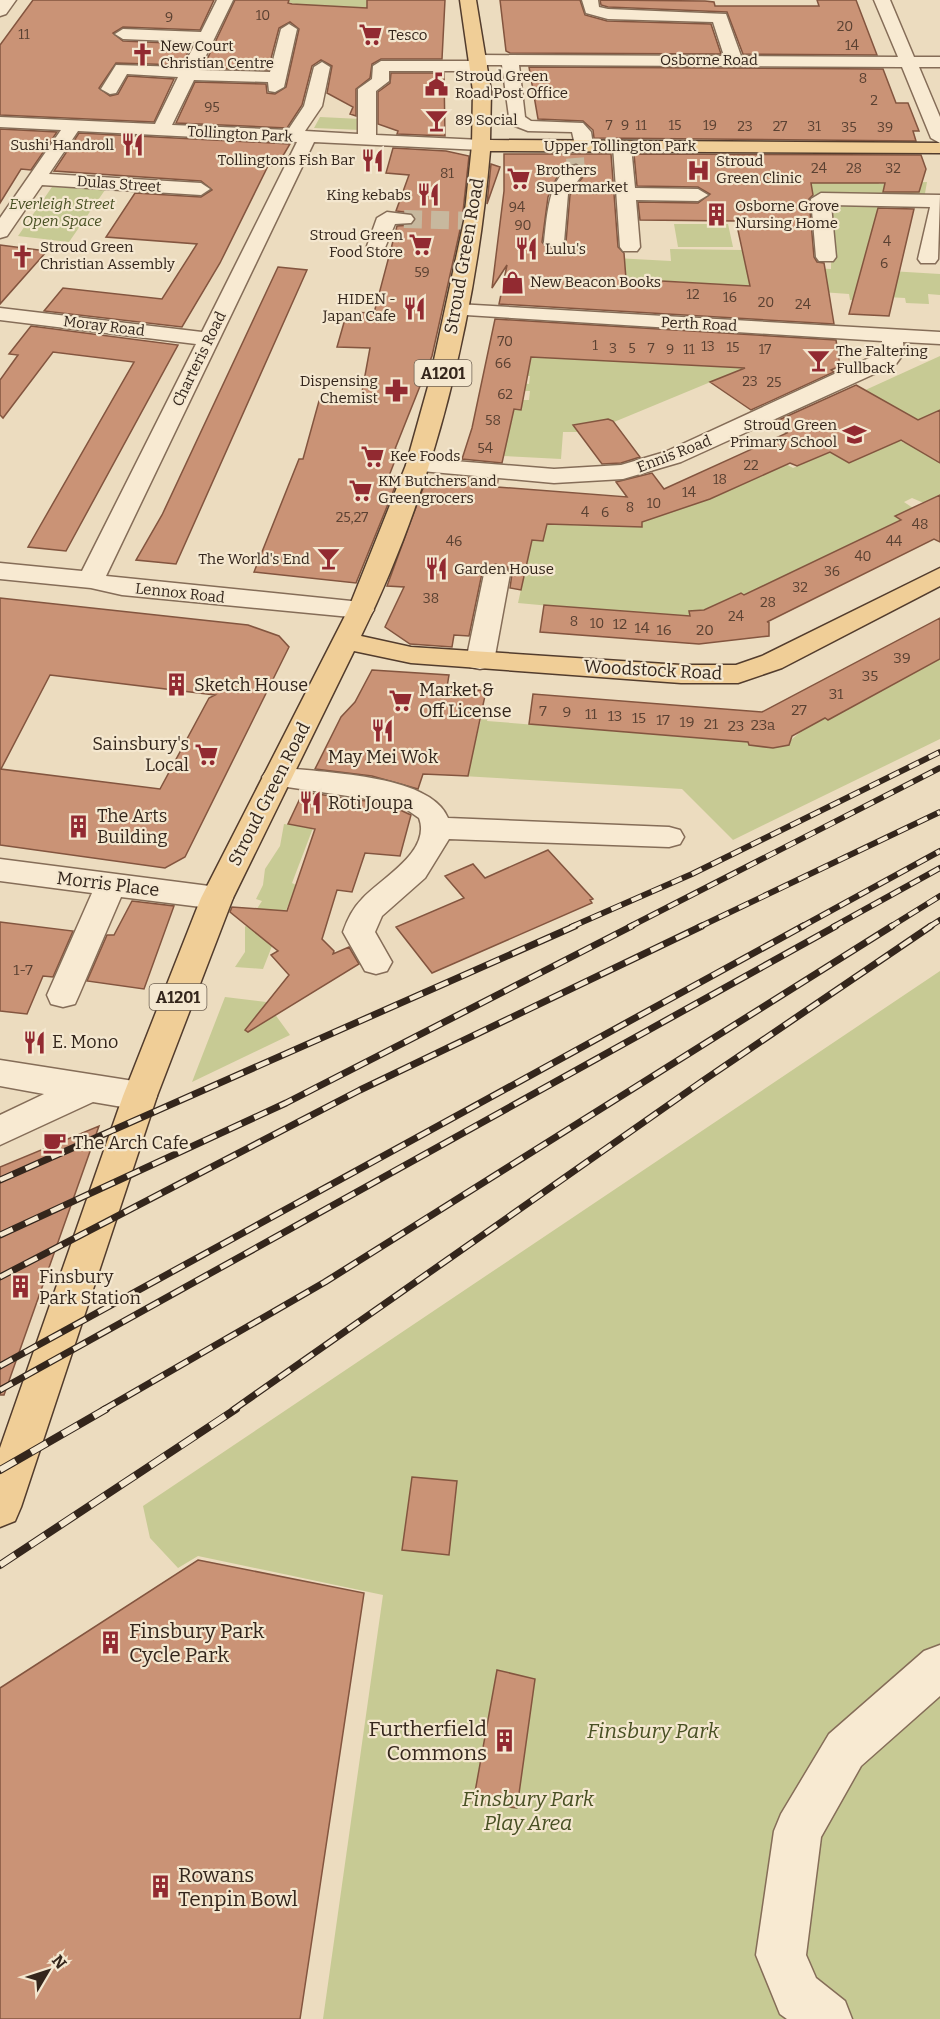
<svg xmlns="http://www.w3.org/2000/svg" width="940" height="2019" viewBox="0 0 940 2019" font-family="Bitter,serif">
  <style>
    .green { fill: #c7ca94 }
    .building { fill: #ca9376; stroke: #83553f; stroke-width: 1.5; fill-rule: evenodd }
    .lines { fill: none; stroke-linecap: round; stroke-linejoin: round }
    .minor-tunnel { stroke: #c7b89e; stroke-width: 18; stroke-dasharray: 18 9; stroke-linecap: butt }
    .minor-casing { stroke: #856d58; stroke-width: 3 }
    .major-casing { stroke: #523c2d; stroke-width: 3 }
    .minor { fill: #f8ead2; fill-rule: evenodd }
    .major { fill: #f0ce97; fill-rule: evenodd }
    .rail-far2-casing { stroke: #34261c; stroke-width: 6 }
    .rail-far1-casing { stroke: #34261c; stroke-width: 7 }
    .rail-casing { stroke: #34261c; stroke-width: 8 }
    .rail-far2 { stroke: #f4e7cf; stroke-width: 4; stroke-dasharray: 11; stroke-linecap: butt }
    .rail-far1 { stroke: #f4e7cf; stroke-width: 4.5; stroke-dasharray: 14; stroke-linecap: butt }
    .rail { stroke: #f4e7cf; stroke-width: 6; stroke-dasharray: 18; stroke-linecap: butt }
    .labels { text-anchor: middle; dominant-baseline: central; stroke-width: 4.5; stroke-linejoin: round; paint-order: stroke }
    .far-number-label { font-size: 14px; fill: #5a4132 }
    .far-poi-label { font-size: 15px; fill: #34261c; stroke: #f4e7cf; text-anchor: start }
    .far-street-label { font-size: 15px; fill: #34261c; stroke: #f4e7cf }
    .far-park-label { font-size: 15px; font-style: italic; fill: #485023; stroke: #f4e7cf }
    .number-label { font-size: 15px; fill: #5a4132 }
    .shield { fill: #f4e7cf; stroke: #6e6052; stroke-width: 1.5 }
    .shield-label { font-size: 16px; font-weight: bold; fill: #34261c }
    .street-label { font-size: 18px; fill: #34261c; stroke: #f4e7cf }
    .poi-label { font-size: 18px; fill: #34261c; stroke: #f4e7cf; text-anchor: start }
    .near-poi-label { font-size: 21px; fill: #34261c; stroke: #f4e7cf; text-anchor: start }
    .near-park-label { font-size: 21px; font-style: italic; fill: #485023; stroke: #f4e7cf }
  </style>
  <rect width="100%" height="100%" fill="#ecdcbf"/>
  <path class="green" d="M 283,0 L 372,0 L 368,8 L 289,13 L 292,3 Z
    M 320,117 L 361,119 L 361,130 L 314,128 Z
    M 875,174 L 879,184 L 927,182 L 924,199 L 795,196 L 805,183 L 825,183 Z
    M 52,187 L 105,190 L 69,242 L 18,236 Z
    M 832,200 L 879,204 L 879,208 L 886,209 L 873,270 L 940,274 L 940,295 L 928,294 L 929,304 L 906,303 L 905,298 L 867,296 L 867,301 L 850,300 L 849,294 L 685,282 L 668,281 L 667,288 L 626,281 L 626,275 L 614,275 L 596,257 L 671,261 L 670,249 L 743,250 L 811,268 L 831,269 Z
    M 674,224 L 728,224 L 733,247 L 678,247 Z
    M 522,350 L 602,361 L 770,359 L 751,374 L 742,369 L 614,422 L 619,429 L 616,430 L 608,419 L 574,425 L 578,432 L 563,432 L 561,459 L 503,456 L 513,415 L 509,414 L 510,409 L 521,409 L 522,400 L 529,400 L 530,391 L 516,391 L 517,383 L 529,384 L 530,376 L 527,376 Z
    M 940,356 L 940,433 L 877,397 L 873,399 L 861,392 Z
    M 859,416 L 904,443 L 940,436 L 940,502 L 931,506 L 912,498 L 904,502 L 913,508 L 896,516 L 901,520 L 744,595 L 740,593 L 704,610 L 689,611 L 691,619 L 518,603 L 527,562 L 489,536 L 543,541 L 547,524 L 595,526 L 642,520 L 712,498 L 786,464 L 793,468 L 830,452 L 849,463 L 876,451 Z
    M 940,659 L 940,739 L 733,840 L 682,789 L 411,773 L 460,750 L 473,751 L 482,716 L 488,716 L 487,721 L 748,742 L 749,745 L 773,748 L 791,740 L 820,715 L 828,720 Z
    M 284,824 L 313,828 L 292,883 L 296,885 L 263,969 L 235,967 L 245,952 L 245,927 L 262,901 L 256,899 L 263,885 L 265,869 L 280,846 Z
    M 940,971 L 940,2019 L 323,2019 L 383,1595 L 198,1556 L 178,1568 L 150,1538 L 143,1506 Z
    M 225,997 L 266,1002 L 290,1035 L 192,1082 Z"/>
  <path class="building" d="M 33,0 L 214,0 L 200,30 L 123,27 L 113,33 L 123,41 L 192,44 L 182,65 L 116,63 L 99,88 L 110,96 L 118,94 L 128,76 L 174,79 L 154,122 L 0,115 L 0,45 Z
    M 235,0 L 289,0 L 288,3 L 292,4 L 367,8 L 367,0 L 445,0 L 442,59 L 381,59 L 372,64 L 370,78 L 356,89 L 356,116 L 350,114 L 353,107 L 327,93 L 332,66 L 321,60 L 312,66 L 302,105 L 287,128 L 176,123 L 195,82 L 266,84 L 267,93 L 275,94 L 286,87 L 299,29 L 290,22 L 279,28 L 268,70 L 203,68 Z
    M 500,0 L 580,0 L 585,15 L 607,21 L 711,24 L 721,54 L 510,53 L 506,51 Z
    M 600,0 L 705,1 L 714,2 L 715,6 L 819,6 L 817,0 L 856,0 L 877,55 L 743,54 L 727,12 L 608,7 L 601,5 Z
    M 529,67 L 883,69 L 896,103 L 908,103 L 919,131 L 913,131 L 916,141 L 594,138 L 593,130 L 583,121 L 538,119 Z
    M 391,73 L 444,73 L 445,136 L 397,134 L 398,131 L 378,124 L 378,92 L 390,83 Z
    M 0,129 L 57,132 L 31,170 L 21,169 L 0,203 Z
    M 79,133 L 290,144 L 277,166 L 268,166 L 220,263 L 182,327 L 44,311 L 63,288 L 162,299 L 197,244 L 106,237 L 135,193 L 201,197 L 212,190 L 201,181 L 54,171 Z
    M 393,148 L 446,151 L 469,156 L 462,221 L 432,356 L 395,449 L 399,450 L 389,476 L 399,477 L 356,583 L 254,572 L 299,459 L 303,459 L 319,401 L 360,403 L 370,348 L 337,347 L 347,312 L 374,313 L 397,226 L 411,225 L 416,219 L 411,213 L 396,211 L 409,175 L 386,173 Z
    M 504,154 L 611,154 L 618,247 L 624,253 L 626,279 L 750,286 L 736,221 L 640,220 L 638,202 L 698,203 L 710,194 L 698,187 L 637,186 L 634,154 L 921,155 L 926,169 L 919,192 L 883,192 L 885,183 L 811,183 L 813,195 L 809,199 L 814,257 L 817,262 L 824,263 L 834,324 L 499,304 L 507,265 L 492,288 L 504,191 ZM 575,163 L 587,171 L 570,195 L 566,242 L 561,248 L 547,248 L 542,242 L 548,197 L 558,175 Z
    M 491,164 L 500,167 L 487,204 Z
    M 878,208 L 914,209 L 889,316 L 849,314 Z
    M 0,245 L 47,251 L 0,304 Z
    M 278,267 L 307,270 L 176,564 L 136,560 L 162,515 Z
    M 495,319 L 836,340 L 840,366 L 831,370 L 834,372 L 751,410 L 710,382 L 745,368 L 531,357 L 521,410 L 514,409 L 502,463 L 462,459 L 472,428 Z
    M 31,326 L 178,345 L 66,551 L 28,547 L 134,362 L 53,352 L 3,418 L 0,415 L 0,380 L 18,355 L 9,354 Z
    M 856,385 L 918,420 L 940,410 L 940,463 L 901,440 L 849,463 L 830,452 L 797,466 L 790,463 L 710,499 L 642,522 L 642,527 L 547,524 L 543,541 L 532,540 L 521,590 L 510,588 L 512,574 L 507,567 L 496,564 L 487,567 L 482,573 L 469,636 L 454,635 L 452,647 L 410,644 L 385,627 L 404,587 L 387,586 L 426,480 L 455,483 L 457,477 L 498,480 L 497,487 L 627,497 L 616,482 L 652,473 L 664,489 L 787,433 L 772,423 Z
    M 608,419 L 613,421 L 640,457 L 621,463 L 602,464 L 573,425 Z
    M 940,495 L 940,542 L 934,539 L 767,622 L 769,622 L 769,636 L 699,644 L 540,632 L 544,605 L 690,616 L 689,611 L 704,610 L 741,593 L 744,595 L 901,520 L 895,516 Z
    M 0,598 L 248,625 L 279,636 L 289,647 L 185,857 L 165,868 L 0,845 ZM 50,675 L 215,695 L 209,698 L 160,789 L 1,769 Z
    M 940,618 L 940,659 L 828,720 L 825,718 L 792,736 L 789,745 L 773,748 L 749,745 L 748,742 L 529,724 L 533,694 L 762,712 Z
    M 372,670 L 449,675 L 447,687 L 486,691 L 468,776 L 423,774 L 418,789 L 372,776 L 315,769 L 341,717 L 355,702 Z
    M 303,792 L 387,804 L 411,815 L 400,856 L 365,853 L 352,892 L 337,890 L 322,939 L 334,951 L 333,954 L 349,947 L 359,964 L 248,1032 L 245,1030 L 289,975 L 271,955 L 278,951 L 230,912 L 232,907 L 287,911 L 315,829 L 288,824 Z
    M 548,850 L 593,899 L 590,900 L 592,903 L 432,973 L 396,927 L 464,898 L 445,876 L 473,864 L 485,878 Z
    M 132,901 L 174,906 L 144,989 L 87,981 L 107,935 L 114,935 Z
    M 0,922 L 73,931 L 53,977 L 43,976 L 27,1014 L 0,1011 Z
    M 99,1126 L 4,1395 L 0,1395 L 0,1167 Z
    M 412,1477 L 457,1481 L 449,1555 L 402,1550 Z
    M 198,1560 L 364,1593 L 300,2019 L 0,2019 L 0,1688 Z
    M 497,1670 L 535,1679 L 517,1808 L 473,1803 Z"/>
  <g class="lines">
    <path class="minor-tunnel" d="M 575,158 L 576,171
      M 404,219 L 474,221"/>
    <defs>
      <path id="minor" d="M 0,0 L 16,0 L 6,14 L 0,16 Z
        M 217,0 L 233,0 L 199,70 L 270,72 L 281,29 L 289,24 L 297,29 L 284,87 L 275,92 L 269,91 L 268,82 L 194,80 L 172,125 L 288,130 L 304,106 L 314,67 L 322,62 L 330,67 L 322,106 L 305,131 L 358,134 L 358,89 L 372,79 L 373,66 L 381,61 L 470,61 L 472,56 L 478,55 L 724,56 L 713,22 L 608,19 L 586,13 L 582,0 L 598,0 L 599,7 L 608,9 L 726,14 L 741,56 L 898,57 L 874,0 L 890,0 L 914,57 L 940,57 L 940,67 L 919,67 L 940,117 L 940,143 L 931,138 L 902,67 L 519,65 L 525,117 L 531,121 L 583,123 L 591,132 L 593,145 L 584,150 L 575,145 L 572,132 L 528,131 L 510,124 L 502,65 L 487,65 L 485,70 L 479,71 L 389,71 L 389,81 L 376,91 L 376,135 L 481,140 L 490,145 L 481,150 L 314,142 L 106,576 L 361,602 L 370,604 L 374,610 L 370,616 L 361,618 L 122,595 L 91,588 L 0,579 L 0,563 L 82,571 L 196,344 L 0,320 L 0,308 L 202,332 L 297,142 L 78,131 L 49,174 L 201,183 L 210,189 L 201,195 L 42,185 L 7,236 L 0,238 L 0,218 L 61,130 L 0,127 L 0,117 L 155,124 L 178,77 L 127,74 L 116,93 L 110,94 L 101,89 L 116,65 L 183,67 L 196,42 L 123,39 L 115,34 L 123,29 L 201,32 Z
        M 622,141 L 631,146 L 635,188 L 698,189 L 708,195 L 698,201 L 636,200 L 640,247 L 637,251 L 623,251 L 620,247 L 613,146 Z
        M 576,165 L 585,171 L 568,194 L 564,242 L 561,246 L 547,246 L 544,242 C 547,219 548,172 576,165 Z
        M 821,193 L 940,195 L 938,259 L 935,263 L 921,263 L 918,259 L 930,207 L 831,205 L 836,257 L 833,261 L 819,261 L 816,257 L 811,199 Z
        M 387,212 L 411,215 L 414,219 L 411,223 L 395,224 L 384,250 L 370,250 L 367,246 L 377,218 Z
        M 457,304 L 940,332 L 940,344 L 903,342 L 904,353 L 896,364 L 681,462 L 623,479 L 554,483 L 410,470 L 406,465 L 410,460 L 418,458 L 554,469 L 621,465 L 665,452 L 882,352 L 882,341 L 450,314 L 446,310 L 450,306 Z
        M 497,566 L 506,569 L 510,574 L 494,661 L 490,667 L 480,669 L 470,667 L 466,661 L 484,574 L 488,569 Z
        M 277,767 C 319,773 430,773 448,818 L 669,827 L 680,830 L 684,837 L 680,844 L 669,847 L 449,839 L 425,878 L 382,916 L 375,932 L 392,962 L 387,971 L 376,974 L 365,971 L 343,932 C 347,920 353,908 362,899 C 380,879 432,852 419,818 L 406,809 L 388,802 L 267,784 L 262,777 L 267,770 Z
        M 0,859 L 217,887 L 228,890 L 233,898 L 228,906 L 217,909 L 121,897 L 79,995 L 75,1004 L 63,1007 L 51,1004 L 47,995 L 92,893 L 0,881 Z
        M 0,1060 L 140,1082 L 152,1086 L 157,1096 L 152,1106 L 140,1110 L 93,1102 L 0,1145 L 0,1115 L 44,1094 L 0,1086 Z
        M 940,1645 L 940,1696 L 861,1766 L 821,1837 L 806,1955 L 816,1978 L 845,2001 L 852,2019 L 787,2019 L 780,2014 L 756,1955 L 774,1831 L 781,1814 L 829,1734 L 924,1651 Z"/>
      <path id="major" d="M 460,0 L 476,0 L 491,91 L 490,140 L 940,143 L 940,153 L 490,151 C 476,316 435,486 361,636 L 411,647 L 681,665 L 736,665 L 762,656 L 940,568 L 940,586 L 782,668 L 738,683 L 681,683 L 411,663 L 354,651 L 233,898 L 157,1096 L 21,1507 L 15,1521 L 0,1527 L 0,1448 L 123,1096 L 201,898 L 348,610 L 406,465 L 429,383 L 464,221 L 472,145 L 473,91 Z"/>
    </defs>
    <use href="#minor" class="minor-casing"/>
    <use href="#major" class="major-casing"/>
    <use href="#minor" class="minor"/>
    <use href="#major" class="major"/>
    <defs>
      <path id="rail-far2" d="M 571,927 L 692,874 L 940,752
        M 629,927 L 940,768
        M 699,927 L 940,812
        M 801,927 L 940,851
        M 833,927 L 940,868
        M 890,927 L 940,896
        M 929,927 L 940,920"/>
      <path id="rail-far1" d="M 0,1180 L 575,926
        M 0,1235 L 286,1103 L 632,926
        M 0,1277 L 360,1090 L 702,926
        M 0,1366 L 803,926
        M 0,1390 L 836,926
        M 103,1410 L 325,1282 L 892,926
        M 233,1410 L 704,1080 L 931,926"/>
      <path id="rail" d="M 0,1470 L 106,1409
        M 0,1565 L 236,1409"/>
    </defs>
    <use href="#rail-far2" class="rail-far2-casing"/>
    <use href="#rail-far1" class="rail-far1-casing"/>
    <use href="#rail" class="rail-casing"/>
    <use href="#rail-far2" class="rail-far2"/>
    <use href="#rail-far1" class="rail-far1"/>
    <use href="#rail" class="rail"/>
  </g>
  <defs>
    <symbol id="supermarket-bare" viewBox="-9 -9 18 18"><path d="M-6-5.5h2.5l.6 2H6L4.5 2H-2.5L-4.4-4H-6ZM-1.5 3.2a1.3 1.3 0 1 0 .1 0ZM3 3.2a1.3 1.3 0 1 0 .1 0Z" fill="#922a31" stroke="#f4e7cf" stroke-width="2.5" paint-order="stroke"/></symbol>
    <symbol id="church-bare" viewBox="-9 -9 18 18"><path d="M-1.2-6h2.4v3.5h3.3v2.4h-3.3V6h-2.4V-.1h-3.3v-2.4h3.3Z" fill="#922a31" stroke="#f4e7cf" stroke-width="2.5" paint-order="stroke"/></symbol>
    <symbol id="civic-bare" viewBox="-9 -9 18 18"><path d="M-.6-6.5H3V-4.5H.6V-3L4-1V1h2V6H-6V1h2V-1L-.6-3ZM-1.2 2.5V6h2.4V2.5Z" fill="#922a31" stroke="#f4e7cf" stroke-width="2.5" paint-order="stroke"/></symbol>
    <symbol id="bar-bare" viewBox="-9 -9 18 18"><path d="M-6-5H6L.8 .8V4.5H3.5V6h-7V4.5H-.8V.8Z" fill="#922a31" stroke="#f4e7cf" stroke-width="2.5" paint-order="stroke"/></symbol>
    <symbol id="restaurant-bare" viewBox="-9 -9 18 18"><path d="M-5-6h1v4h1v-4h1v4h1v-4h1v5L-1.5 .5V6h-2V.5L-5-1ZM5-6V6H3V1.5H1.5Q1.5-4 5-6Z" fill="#922a31" stroke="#f4e7cf" stroke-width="2.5" paint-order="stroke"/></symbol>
    <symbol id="hospital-bare" viewBox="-9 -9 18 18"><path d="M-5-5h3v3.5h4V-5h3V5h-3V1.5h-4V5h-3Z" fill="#922a31" stroke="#f4e7cf" stroke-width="2.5" paint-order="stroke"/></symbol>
    <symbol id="building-bare" viewBox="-9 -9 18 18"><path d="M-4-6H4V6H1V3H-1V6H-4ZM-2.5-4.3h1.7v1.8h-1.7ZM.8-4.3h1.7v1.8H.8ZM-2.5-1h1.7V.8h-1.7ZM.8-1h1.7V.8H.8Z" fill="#922a31" stroke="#f4e7cf" stroke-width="2.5" paint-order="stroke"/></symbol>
    <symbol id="shop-bare" viewBox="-9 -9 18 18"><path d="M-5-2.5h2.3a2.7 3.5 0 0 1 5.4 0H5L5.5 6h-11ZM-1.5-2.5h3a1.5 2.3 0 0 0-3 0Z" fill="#922a31" stroke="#f4e7cf" stroke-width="2.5" paint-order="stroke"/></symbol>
    <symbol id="pharmacy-bare" viewBox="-9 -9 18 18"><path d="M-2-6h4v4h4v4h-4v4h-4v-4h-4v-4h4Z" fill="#922a31" stroke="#f4e7cf" stroke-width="2.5" paint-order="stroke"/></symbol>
    <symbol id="school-bare" viewBox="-9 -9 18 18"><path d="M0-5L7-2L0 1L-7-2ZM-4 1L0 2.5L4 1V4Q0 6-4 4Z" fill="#922a31" stroke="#f4e7cf" stroke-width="2.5" paint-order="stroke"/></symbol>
    <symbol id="cafe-bare" viewBox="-9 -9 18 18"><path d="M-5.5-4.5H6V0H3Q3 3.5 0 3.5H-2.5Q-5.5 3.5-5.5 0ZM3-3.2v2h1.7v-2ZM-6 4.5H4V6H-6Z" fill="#922a31" stroke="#f4e7cf" stroke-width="2.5" paint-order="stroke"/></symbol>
  </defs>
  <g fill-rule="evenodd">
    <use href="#supermarket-bare" x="354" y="18" width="33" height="33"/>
    <use href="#church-bare" x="126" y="38" width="33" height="33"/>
    <use href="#civic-bare" x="420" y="68" width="33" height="33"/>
    <use href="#bar-bare" x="420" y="104" width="33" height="33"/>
    <use href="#restaurant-bare" x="116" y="128" width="33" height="33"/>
    <use href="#restaurant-bare" x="356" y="144" width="33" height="33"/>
    <use href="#hospital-bare" x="682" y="154" width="33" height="33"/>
    <use href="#supermarket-bare" x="502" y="162" width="33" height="33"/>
    <use href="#restaurant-bare" x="412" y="178" width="33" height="33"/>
    <use href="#building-bare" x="700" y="198" width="33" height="33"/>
    <use href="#supermarket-bare" x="404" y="228" width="33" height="33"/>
    <use href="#restaurant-bare" x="510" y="232" width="33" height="33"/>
    <use href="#church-bare" x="6" y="240" width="33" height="33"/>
    <use href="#shop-bare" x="496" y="266" width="33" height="33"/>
    <use href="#restaurant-bare" x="398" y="292" width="33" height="33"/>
    <use href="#bar-bare" x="802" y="344" width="33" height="33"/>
    <use href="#pharmacy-bare" x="380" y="374" width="33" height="33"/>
    <use href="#school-bare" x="838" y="418" width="33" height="33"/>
    <use href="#supermarket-bare" x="356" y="440" width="33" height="33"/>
    <use href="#supermarket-bare" x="344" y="474" width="33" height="33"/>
    <use href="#bar-bare" x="312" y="542" width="33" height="33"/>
    <use href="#restaurant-bare" x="420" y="552" width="33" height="33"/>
    <use href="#building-bare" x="160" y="668" width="33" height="33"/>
    <use href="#supermarket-bare" x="384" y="684" width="33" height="33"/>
    <use href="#restaurant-bare" x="366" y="714" width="33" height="33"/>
    <use href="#supermarket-bare" x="190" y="738" width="33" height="33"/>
    <use href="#restaurant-bare" x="294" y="786" width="33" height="33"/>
    <use href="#building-bare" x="62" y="810" width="33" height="33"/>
    <use href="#restaurant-bare" x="18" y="1026" width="33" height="33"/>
    <use href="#cafe-bare" x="38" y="1126" width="33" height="33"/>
    <use href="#building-bare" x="4" y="1270" width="33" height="33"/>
    <use href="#building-bare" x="94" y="1626" width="33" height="33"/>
    <use href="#building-bare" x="488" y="1724" width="33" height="33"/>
    <use href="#building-bare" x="144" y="1870" width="33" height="33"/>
  </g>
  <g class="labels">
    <g class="far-number-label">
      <text x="263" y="15">10</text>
      <text x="169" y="17">9</text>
      <text x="845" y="26">20</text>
      <text x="24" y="34">11</text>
      <text x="852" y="45">14</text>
      <text x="863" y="78">8</text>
      <text x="874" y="100">2</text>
      <text x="212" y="107">95</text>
      <text x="609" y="125">7</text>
      <text x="625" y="125">9</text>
      <text x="641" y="125">11</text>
      <text x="675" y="125">15</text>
      <text x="710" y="125">19</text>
      <text x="745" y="126">23</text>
      <text x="780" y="126">27</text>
      <text x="814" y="126">31</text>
      <text x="849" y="127">35</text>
      <text x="885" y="127">39</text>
      <text x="819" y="168">24</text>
      <text x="854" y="168">28</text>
      <text x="893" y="168">32</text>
      <text x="447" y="173">81</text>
      <text x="517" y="207">94</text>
      <text x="523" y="225">90</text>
      <text x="887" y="241">4</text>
      <text x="884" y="263">6</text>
      <text x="422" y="272">59</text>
      <text x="693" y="294">12</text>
      <text x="730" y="297">16</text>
      <text x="766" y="302">20</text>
      <text x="803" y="304">24</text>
      <text x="505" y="341">70</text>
      <text x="595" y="345">1</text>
      <text x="708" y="346">13</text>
      <text x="733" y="347">15</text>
      <text x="613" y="348">3</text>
      <text x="632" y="348">5</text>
      <text x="651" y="348">7</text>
      <text x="670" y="349">9</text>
      <text x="689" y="349">11</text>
      <text x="765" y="349">17</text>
      <text x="503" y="363">66</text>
      <text x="750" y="381">23</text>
      <text x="774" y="382">25</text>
      <text x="505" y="394">62</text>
      <text x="493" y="420">58</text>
      <text x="485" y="448">54</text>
      <text x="751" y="465">22</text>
      <text x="720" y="479">18</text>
      <text x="689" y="492">14</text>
      <text x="654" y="503">10</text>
      <text x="630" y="507">8</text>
      <text x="585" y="512">4</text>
      <text x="605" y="512">6</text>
      <text x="352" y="517">25,27</text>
      <text x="920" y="524">48</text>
      <text x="454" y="541">46</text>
      <text x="894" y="541">44</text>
      <text x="863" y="556">40</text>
      <text x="832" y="571">36</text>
      <text x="800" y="587">32</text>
      <text x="431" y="598">38</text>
      <text x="768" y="602">28</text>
      <text x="736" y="616">24</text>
      <text x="574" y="621">8</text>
      <text x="597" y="623">10</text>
    </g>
    <g class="far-poi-label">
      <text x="388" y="35">Tesco</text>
      <text x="160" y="46">New Court<tspan x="160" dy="17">Christian Centre</tspan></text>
      <text x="455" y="76">Stroud Green<tspan x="455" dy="17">Road Post Office</tspan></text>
      <text x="455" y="120">89 Social</text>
      <text x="114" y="145" text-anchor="end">Sushi Handroll</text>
      <text x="355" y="160" text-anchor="end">Tollingtons Fish Bar</text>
      <text x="716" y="161">Stroud<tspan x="716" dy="17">Green Clinic</tspan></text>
      <text x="536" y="170">Brothers<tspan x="536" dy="17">Supermarket</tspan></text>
      <text x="411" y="195" text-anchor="end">King kebabs</text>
      <text x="735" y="206">Osborne Grove<tspan x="735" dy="17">Nursing Home</tspan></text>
      <text x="403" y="235" text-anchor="end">Stroud Green<tspan x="403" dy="17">Food Store</tspan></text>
      <text x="40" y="247">Stroud Green<tspan x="40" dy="17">Christian Assembly</tspan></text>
      <text x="545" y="249">Lulu's</text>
      <text x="530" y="282">New Beacon Books</text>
      <text x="396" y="299" text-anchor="end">HIDEN -<tspan x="396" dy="17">Japan Cafe</tspan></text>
      <text x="836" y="351">The Faltering<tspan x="836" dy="17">Fullback</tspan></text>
      <text x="378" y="381" text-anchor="end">Dispensing<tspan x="378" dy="17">Chemist</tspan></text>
      <text x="837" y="425" text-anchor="end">Stroud Green<tspan x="837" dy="17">Primary School</tspan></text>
      <text x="390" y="456">Kee Foods</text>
      <text x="378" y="481">KM Butchers and<tspan x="378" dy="17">Greengrocers</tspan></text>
      <text x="310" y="559" text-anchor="end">The World's End</text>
      <text x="454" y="569">Garden House</text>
    </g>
    <g class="far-street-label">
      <text x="709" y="60">Osborne Road</text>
      <text transform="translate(240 134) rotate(3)">Tollington Park</text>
      <text x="620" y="146">Upper Tollington Park</text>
      <text transform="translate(119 184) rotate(4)">Dulas Street</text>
      <text transform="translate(699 324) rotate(3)">Perth Road</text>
      <text transform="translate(104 326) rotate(7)">Moray Road</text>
      <text transform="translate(199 359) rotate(-64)">Charteris Road</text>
      <text transform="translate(674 454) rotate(-21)">Ennis Road</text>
      <text transform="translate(180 593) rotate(6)">Lennox Road</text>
    </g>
    <g class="far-park-label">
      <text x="62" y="204">Everleigh Street<tspan x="62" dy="17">Open Space</tspan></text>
    </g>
    <g class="number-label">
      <text x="620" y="624">12</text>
      <text x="642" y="628">14</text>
      <text x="664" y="630">16</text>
      <text x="705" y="630">20</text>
      <text x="902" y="658">39</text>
      <text x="870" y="676">35</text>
      <text x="836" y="694">31</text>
      <text x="799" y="710">27</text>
      <text x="543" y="711">7</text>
      <text x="567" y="712">9</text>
      <text x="591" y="714">11</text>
      <text x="615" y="716">13</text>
      <text x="639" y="718">15</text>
      <text x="663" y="720">17</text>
      <text x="687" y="722">19</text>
      <text x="711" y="724">21</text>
      <text x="763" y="725">23a</text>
      <text x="736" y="726">23</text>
      <text x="23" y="970">1-7</text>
    </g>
    <g class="shield">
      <rect x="414.5" y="360" width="57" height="26" rx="4.5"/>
      <rect x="149.5" y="984" width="57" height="26" rx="4.5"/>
    </g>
    <g class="shield-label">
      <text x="443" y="373">A1201</text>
      <text x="178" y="997">A1201</text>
    </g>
    <g class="street-label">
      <text transform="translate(464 256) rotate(-80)">Stroud Green Road</text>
      <text transform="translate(653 670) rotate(3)">Woodstock Road</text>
      <text transform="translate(269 794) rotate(-63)">Stroud Green Road</text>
      <text transform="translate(108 884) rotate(7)">Morris Place</text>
    </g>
    <g class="poi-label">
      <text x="194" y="685">Sketch House</text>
      <text x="419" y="690">Market &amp;<tspan x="419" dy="21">Off License</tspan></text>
      <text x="189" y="744" text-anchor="end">Sainsbury's<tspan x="189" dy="21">Local</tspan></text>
      <text x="383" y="757" text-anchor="middle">May Mei Wok</text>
      <text x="328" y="803">Roti Joupa</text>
      <text x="97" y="816">The Arts<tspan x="97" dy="21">Building</tspan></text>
      <text x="52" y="1042">E. Mono</text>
      <text x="73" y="1143">The Arch Cafe</text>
      <text x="39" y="1277">Finsbury<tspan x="39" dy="21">Park Station</tspan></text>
    </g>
    <g class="near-poi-label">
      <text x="129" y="1631">Finsbury Park<tspan x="129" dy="24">Cycle Park</tspan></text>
      <text x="487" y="1729" text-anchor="end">Furtherfield<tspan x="487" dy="24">Commons</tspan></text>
      <text x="178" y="1875">Rowans<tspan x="178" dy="24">Tenpin Bowl</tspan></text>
    </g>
    <g class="near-park-label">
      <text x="653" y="1731">Finsbury Park</text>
      <text x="528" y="1799">Finsbury Park<tspan x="528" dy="24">Play Area</tspan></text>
    </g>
  </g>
  <g transform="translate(48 1971) rotate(51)" stroke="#f4e7cf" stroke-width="4.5" paint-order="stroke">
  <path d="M0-4.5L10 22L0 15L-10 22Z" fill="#34261c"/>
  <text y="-9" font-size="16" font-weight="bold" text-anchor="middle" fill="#34261c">N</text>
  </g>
</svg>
